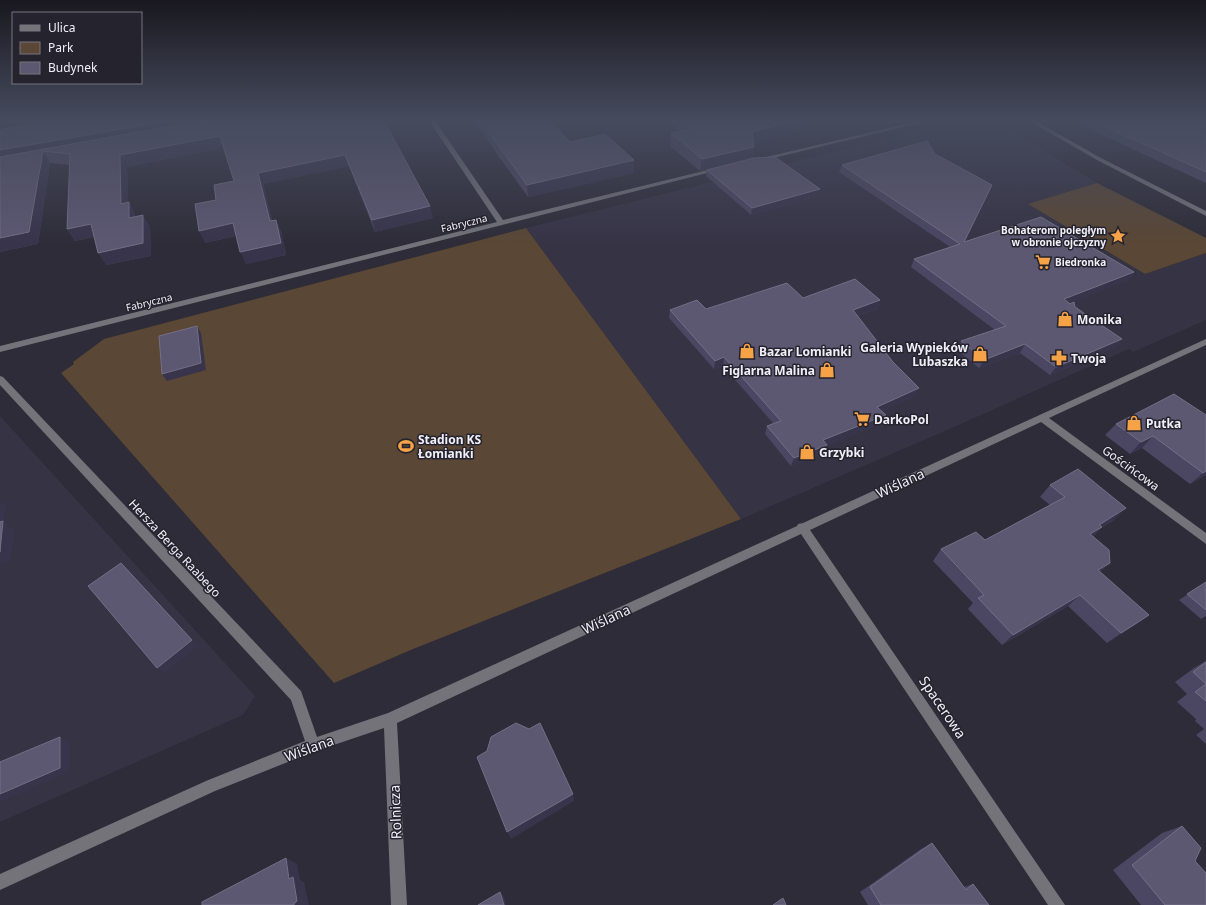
<svg xmlns="http://www.w3.org/2000/svg" width="1206" height="905" viewBox="0 0 1206 905" font-family="'Noto Sans',sans-serif">
  <style>
    .built { fill: #363345 }
    .green { fill: #5a4735 }
    .lines { fill: none; stroke-linecap: round; stroke-linejoin: round }
    .minor { fill: #74737a; fill-rule: evenodd }
    .wall { fill: #4b4662 }
    .shaded-wall { fill: #38344b }
    .building { fill: #5d5872; stroke: #746f87 }
    .labels { text-anchor: middle; dominant-baseline: central; stroke-width: 3; stroke-linejoin: round; paint-order: stroke }
    .far-street-label { font-size: 10px; fill: #f0eef6; stroke: #25232e }
    .far-poi-label { font-size: 10px; font-weight: bold; fill: #f0eef6; stroke: #25232e; text-anchor: end }
    .poi-label { font-size: 12px; font-weight: bold; fill: #f0eef6; stroke: #25232e; text-anchor: start }
    .street-label { font-size: 12px; fill: #f0eef6; stroke: #25232e }
    .near-street-label { font-size: 14px; fill: #f0eef6; stroke: #25232e }
  </style>
  <rect width="100%" height="100%" fill="#2e2c38"/>
  <path class="built" d="M 963,119 L 991,119 L 1097,183 L 1029,205 L 1145,274 L 1206,253 L 1206,320 L 1133,352 L 1129,349 L 954,427 L 741,519 L 526,228 L 925,129 L 933,130 L 946,127 L 944,124 Z
    M 0,416 L 255,696 L 243,715 L 0,822 Z"/>
  <path class="green" d="M 1097,183 L 1206,238 L 1206,253 L 1145,274 L 1028,204 Z
    M 526,228 L 741,519 L 413,649 L 334,683 L 61,373 L 74,364 L 73,362 L 104,339 Z"/>
  <g class="lines">
    <path class="minor" d="M 428,119 L 434,119 L 503,220 L 720,167 L 723,169 L 0,352 L 0,346 L 497,222 Z
      M 927,119 L 936,119 L 757,162 L 754,160 Z
      M 1026,119 L 1032,119 L 1101,158 L 1206,211 L 1206,216 L 1097,160 Z
      M 1206,339 L 1206,345 L 1049,418 L 1206,533 L 1206,544 L 1041,422 L 810,530 L 1065,905 L 1048,905 L 801,534 L 397,723 L 407,905 L 391,905 L 384,728 L 313,752 L 215,791 L 0,890 L 0,874 L 206,781 L 305,741 L 291,700 L 0,385 L 0,376 L 3,377 L 301,691 L 317,737 L 388,713 L 797,526 L 798,524 L 803,523 Z"/>
  </g>
  <path class="wall" d="M 383,119 L 433,218 L 375,232 L 349,166 L 263,184 L 272,220 L 281,231 L 286,255 L 246,264 L 236,236 L 205,243 L 216,200 L 234,181 L 223,147 L 127,167 L 128,202 L 135,214 L 135,217 L 150,227 L 151,256 L 106,265 L 94,237 L 75,241 L 67,229 L 70,165 L 50,163 L 38,244 L 0,252 L 0,130 Z
    M 472,119 L 548,119 L 570,142 L 634,173 L 528,197 Z
    M 665,119 L 806,119 L 803,129 L 754,144 L 754,147 L 752,159 L 818,196 L 751,215 L 706,176 L 707,170 L 700,171 L 670,146 L 671,133 L 680,131 Z
    M 1079,119 L 1206,119 L 1206,183 L 1076,123 Z
    M 842,165 L 964,242 L 1134,272 L 1128,280 L 1070,303 L 1122,339 L 1116,347 L 1050,375 L 1020,353 L 979,368 L 957,350 L 961,341 L 995,330 L 911,267 L 914,259 L 950,247 L 839,172 Z
    M 803,298 L 880,300 L 877,309 L 857,316 L 915,396 L 882,411 L 886,415 L 882,423 L 827,445 L 824,453 L 791,466 L 765,434 L 767,426 L 773,423 L 723,366 L 714,369 L 669,318 L 670,310 L 706,309 Z
    M 1206,415 L 1206,475 L 1190,484 L 1142,448 L 1130,454 L 1105,435 L 1116,424 Z
    M 1050,485 L 1114,520 L 1101,528 L 1093,536 L 1110,563 L 1100,572 L 1149,615 L 1135,625 L 1107,643 L 1068,606 L 1002,645 L 968,609 L 973,603 L 933,561 L 941,549 L 985,540 L 1050,505 L 1040,497 Z
    M 1206,582 L 1206,616 L 1201,619 L 1179,600 Z
    M 1206,661 L 1206,744 L 1196,735 L 1204,729 L 1195,721 L 1196,719 L 1177,702 L 1187,694 L 1175,682 L 1194,668 Z
    M 1182,826 L 1195,861 L 1206,905 L 1141,905 L 1113,870 L 1162,833 Z
    M 932,843 L 964,887 L 973,884 L 989,905 L 868,905 L 860,892 L 921,849 Z"/>
  <path class="shaded-wall" d="M 180,119 L 248,119 L 43,151 L 50,163 L 38,244 L 0,252 L 0,150 Z
    M 801,119 L 806,119 L 803,129 L 750,145 L 752,132 Z
    M 220,136 L 225,147 L 127,167 L 129,215 L 121,204 L 120,155 Z
    M 754,147 L 752,159 L 700,171 L 702,159 Z
    M 345,155 L 349,166 L 263,184 L 275,233 L 270,221 L 258,173 Z
    M 634,160 L 634,173 L 528,197 L 527,185 Z
    M 820,189 L 818,196 L 751,215 L 752,208 Z
    M 129,202 L 135,214 L 136,230 L 129,218 Z
    M 430,206 L 433,218 L 375,232 L 372,220 Z
    M 143,215 L 150,227 L 151,256 L 106,265 L 98,253 Z
    M 276,220 L 281,231 L 286,255 L 246,264 L 240,252 Z
    M 233,223 L 239,235 L 205,243 L 199,231 Z
    M 91,224 L 99,236 L 75,241 L 67,229 Z
    M 1134,272 L 1128,280 L 1059,308 L 1064,299 Z
    M 880,300 L 877,309 L 850,318 L 853,310 Z
    M 197,326 L 201,333 L 206,370 L 167,381 L 162,374 Z
    M 1122,339 L 1116,347 L 1050,375 L 1056,367 Z
    M 1025,344 L 1020,353 L 979,368 L 984,360 Z
    M 724,357 L 723,366 L 714,369 L 715,361 Z
    M 919,388 L 915,396 L 874,415 L 877,407 Z
    M 886,415 L 882,423 L 827,445 L 824,453 L 791,466 L 794,458 L 823,440 Z
    M 1153,436 L 1142,448 L 1130,454 L 1141,442 Z
    M 1206,471 L 1206,475 L 1190,484 L 1203,473 Z
    M 0,501 L 6,505 L 4,522 L 14,530 L 11,560 L 0,564 Z
    M 1126,508 L 1114,520 L 1101,528 L 1090,539 L 1078,546 L 1099,525 Z
    M 121,563 L 128,569 L 198,646 L 164,673 L 157,668 Z
    M 1110,563 L 1098,574 L 1098,570 Z
    M 1080,595 L 1068,606 L 1002,645 L 1013,635 Z
    M 1149,615 L 1135,625 L 1107,643 L 1121,633 Z
    M 60,737 L 69,742 L 69,772 L 0,802 L 0,794 Z
    M 573,794 L 574,801 L 511,839 L 507,832 Z
    M 286,858 L 297,864 L 300,880 L 304,882 L 309,905 L 294,905 Z
    M 500,892 L 504,897 L 506,905 L 504,905 Z"/>
  <path class="building" d="M 40,119 L 180,119 L 0,150 L 0,130 L 40,122 Z
    M 210,119 L 383,119 L 430,206 L 372,220 L 345,155 L 258,173 L 270,221 L 276,220 L 281,243 L 240,252 L 233,223 L 199,231 L 195,204 L 216,200 L 214,185 L 234,181 L 220,136 L 120,155 L 121,204 L 129,202 L 129,218 L 143,215 L 143,243 L 98,253 L 91,224 L 67,229 L 70,154 L 43,151 L 29,232 L 0,238 L 0,157 Z
    M 479,119 L 548,119 L 570,142 L 605,134 L 634,160 L 527,185 Z
    M 680,119 L 801,119 L 752,132 L 754,147 L 702,159 L 671,133 L 692,129 Z
    M 1088,119 L 1206,119 L 1206,172 Z
    M 927,141 L 935,154 L 992,185 L 964,242 L 1041,217 L 1134,272 L 1064,299 L 1070,304 L 1074,302 L 1075,307 L 1122,339 L 1056,367 L 1025,344 L 984,360 L 961,341 L 1006,326 L 914,259 L 960,244 L 842,165 Z
    M 775,157 L 820,189 L 752,208 L 707,170 L 754,158 Z
    M 855,279 L 880,300 L 853,310 L 893,362 L 919,388 L 877,407 L 886,415 L 823,440 L 827,445 L 794,458 L 767,426 L 781,421 L 724,357 L 715,361 L 670,310 L 697,300 L 706,309 L 787,283 L 803,298 Z
    M 197,326 L 201,363 L 162,374 L 159,336 Z
    M 1174,394 L 1206,415 L 1206,471 L 1203,473 L 1153,436 L 1141,442 L 1116,424 Z
    M 1078,469 L 1126,508 L 1099,525 L 1102,527 L 1090,534 L 1109,550 L 1110,563 L 1098,570 L 1149,615 L 1121,633 L 1080,595 L 1013,635 L 978,598 L 984,595 L 941,549 L 976,532 L 985,540 L 1065,497 L 1050,485 Z
    M 3,521 L 0,551 L 0,552 L 0,522 Z
    M 121,563 L 192,640 L 157,668 L 88,586 Z
    M 1206,582 L 1206,610 L 1187,594 Z
    M 1206,662 L 1206,701 L 1195,692 L 1206,684 L 1193,672 Z
    M 516,723 L 529,729 L 540,723 L 573,794 L 507,832 L 477,757 L 487,751 L 491,737 Z
    M 60,737 L 60,768 L 0,794 L 0,762 Z
    M 1182,826 L 1201,848 L 1195,861 L 1206,873 L 1206,905 L 1165,905 L 1132,865 Z
    M 932,843 L 966,890 L 973,884 L 989,905 L 881,905 L 870,887 Z
    M 286,858 L 289,879 L 293,877 L 297,901 L 294,904 L 294,905 L 202,905 L 202,902 Z
    M 500,892 L 504,905 L 478,905 Z
    M 783,898 L 786,905 L 773,905 Z"/>
  <linearGradient id="sky" x2="0" y2="1"><stop stop-color="#19181f"/><stop offset="0.49" stop-color="#464b5e"/><stop offset="1" stop-color="#464b5e" stop-opacity="0"/></linearGradient>
  <rect width="1206" height="245" fill="url(#sky)"/>
  <defs>
    <symbol id="sight-bare" viewBox="-9 -9 18 18"><path d="M0-6L1.8-2.2L6-1.7L2.9 1.2L3.7 5.4L0 3.3L-3.7 5.4L-2.9 1.2L-6-1.7L-1.8-2.2Z" fill="#f6a247" stroke="#25232e" stroke-width="2.5" paint-order="stroke"/></symbol>
    <symbol id="supermarket-bare" viewBox="-9 -9 18 18"><path d="M-6-5.5h2.5l.6 2H6L4.5 2H-2.5L-4.4-4H-6ZM-1.5 3.2a1.3 1.3 0 1 0 .1 0ZM3 3.2a1.3 1.3 0 1 0 .1 0Z" fill="#f6a247" stroke="#25232e" stroke-width="2.5" paint-order="stroke"/></symbol>
    <symbol id="shop-bare" viewBox="-9 -9 18 18"><path d="M-5-2.5h2.3a2.7 3.5 0 0 1 5.4 0H5L5.5 6h-11ZM-1.5-2.5h3a1.5 2.3 0 0 0-3 0Z" fill="#f6a247" stroke="#25232e" stroke-width="2.5" paint-order="stroke"/></symbol>
    <symbol id="pharmacy-bare" viewBox="-9 -9 18 18"><path d="M-2-6h4v4h4v4h-4v4h-4v-4h-4v-4h4Z" fill="#f6a247" stroke="#25232e" stroke-width="2.5" paint-order="stroke"/></symbol>
    <symbol id="stadium-bare" viewBox="-9 -9 18 18"><path d="M0-5a6.5 5 0 1 0 0 10a6.5 5 0 1 0 0-10ZM-3.5-1.8h7v3.6h-7Z" fill="#f6a247" stroke="#25232e" stroke-width="2.5" paint-order="stroke"/></symbol>
  </defs>
  <g fill-rule="evenodd">
    <use href="#sight-bare" x="1107" y="225" width="22" height="22"/>
    <use href="#supermarket-bare" x="1032" y="251" width="22" height="22"/>
    <use href="#shop-bare" x="1054" y="308" width="22" height="22"/>
    <use href="#shop-bare" x="736" y="340" width="22" height="22"/>
    <use href="#shop-bare" x="969" y="343" width="22" height="22"/>
    <use href="#pharmacy-bare" x="1048" y="347" width="22" height="22"/>
    <use href="#shop-bare" x="816" y="359" width="22" height="22"/>
    <use href="#supermarket-bare" x="851" y="408" width="22" height="22"/>
    <use href="#shop-bare" x="1123" y="412" width="22" height="22"/>
    <use href="#stadium-bare" x="395" y="435" width="22" height="22"/>
    <use href="#shop-bare" x="796" y="441" width="22" height="22"/>
  </g>
  <g class="labels">
    <g class="far-street-label">
      <text transform="translate(464 223) rotate(-14)">Fabryczna</text>
      <text transform="translate(149 302) rotate(-14)">Fabryczna</text>
    </g>
    <g class="far-poi-label">
      <text x="1106" y="230">Bohaterom poległym<tspan x="1106" dy="12">w obronie ojczyzny</tspan></text>
      <text x="1055" y="262" text-anchor="start">Biedronka</text>
    </g>
    <g class="poi-label">
      <text x="1077" y="319">Monika</text>
      <text x="968" y="347" text-anchor="end">Galeria Wypieków<tspan x="968" dy="14">Lubaszka</tspan></text>
      <text x="759" y="351">Bazar Lomianki</text>
      <text x="1071" y="358">Twoja</text>
      <text x="815" y="370" text-anchor="end">Figlarna Malina</text>
      <text x="874" y="419">DarkoPol</text>
      <text x="1146" y="423">Putka</text>
      <text x="418" y="439">Stadion KS<tspan x="418" dy="14">Łomianki</tspan></text>
      <text x="819" y="452">Grzybki</text>
    </g>
    <g class="street-label">
      <text transform="translate(1131 468) rotate(36)">Gościńcowa</text>
      <text transform="translate(175 548) rotate(47)">Hersza Berga Raabego</text>
    </g>
    <g class="near-street-label">
      <text transform="translate(900 483) rotate(-25)">Wiślana</text>
      <text transform="translate(606 619) rotate(-25)">Wiślana</text>
      <text transform="translate(943 707) rotate(56)">Spacerowa</text>
      <text transform="translate(309 748) rotate(-20)">Wiślana</text>
      <text transform="translate(395 812) rotate(-92)">Rolnicza</text>
    </g>
  </g>
  <rect x="12" y="12" width="130" height="72" fill="#25232e" stroke="#76747e"/>
  <rect x="20" y="25" width="20" height="6" fill="#74737a" stroke="#76747e"/>
  <text x="48" y="32" font-size="12" fill="#f0eef6">Ulica</text>
  <rect x="20" y="42" width="20" height="12" fill="#5a4735" stroke="#76747e"/>
  <text x="48" y="52" font-size="12" fill="#f0eef6">Park</text>
  <rect x="20" y="62" width="20" height="12" fill="#5d5872" stroke="#76747e"/>
  <text x="48" y="72" font-size="12" fill="#f0eef6">Budynek</text>
</svg>
